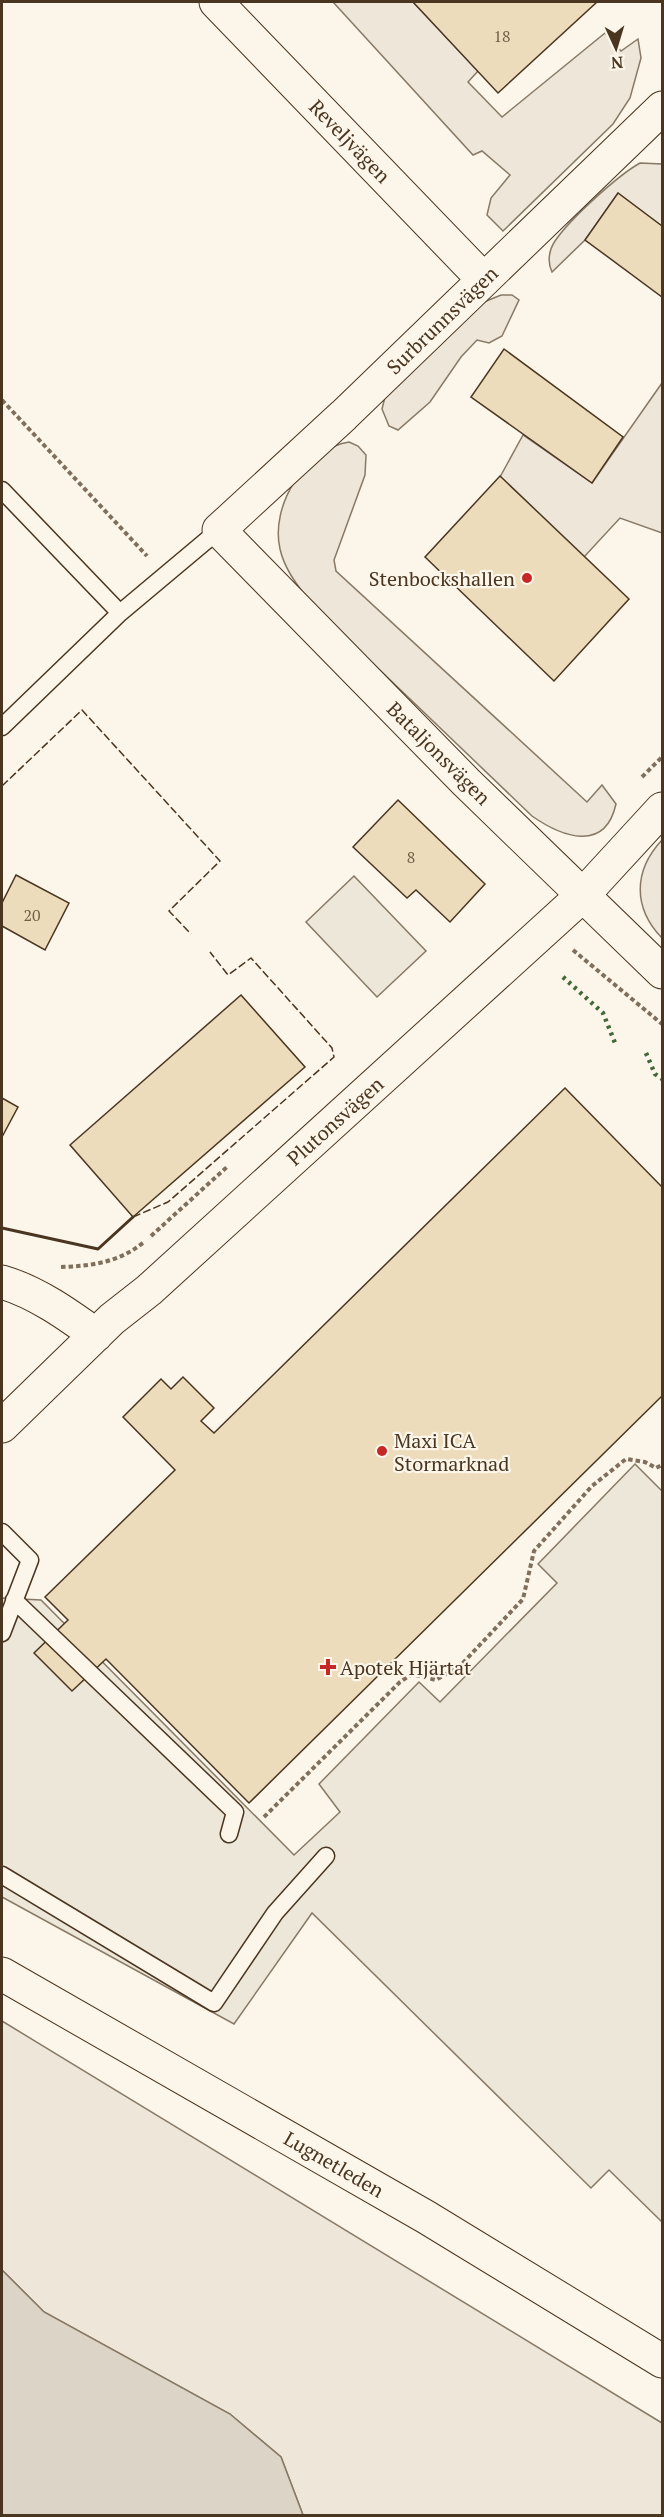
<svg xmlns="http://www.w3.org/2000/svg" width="664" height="2517" viewBox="0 0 664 2517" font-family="'PT Serif',serif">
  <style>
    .green { fill: #ede6d9; stroke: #887966; stroke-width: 1.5 }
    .parking { fill: #ede7d9; stroke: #887966; stroke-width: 1.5 }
    .water { fill: #dcd4c6; stroke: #887966; stroke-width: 1.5 }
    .building { fill: #ecdcbc; stroke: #4a3520; stroke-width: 1.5 }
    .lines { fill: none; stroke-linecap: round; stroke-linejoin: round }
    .lane-casing { stroke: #4a3520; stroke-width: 19 }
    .street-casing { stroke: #4a3520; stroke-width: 35 }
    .highway-casing { stroke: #4a3520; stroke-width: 35 }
    .path { stroke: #7f6f5c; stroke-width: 4; stroke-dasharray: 4.5 3; stroke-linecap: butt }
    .lane { stroke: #fbf6e9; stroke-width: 16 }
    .street { stroke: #fbf6e9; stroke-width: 33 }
    .highway { stroke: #fbf6e9; stroke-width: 33 }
    .hedge { stroke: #436837; stroke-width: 4.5; stroke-dasharray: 3 4.5; stroke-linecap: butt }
    .fence { stroke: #4a3520; stroke-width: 1.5; stroke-dasharray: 8 3; stroke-linecap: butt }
    .wall { stroke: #4a3520; stroke-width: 3 }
    .poi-dot { fill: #c62828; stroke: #fbf6e9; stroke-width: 2 }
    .labels { text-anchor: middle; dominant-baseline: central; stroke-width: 4.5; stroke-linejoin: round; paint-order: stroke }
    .number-label { font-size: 16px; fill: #725f47 }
    .street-label { font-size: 20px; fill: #4a3520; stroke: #fbf6e9 }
    .poi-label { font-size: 20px; fill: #4a3520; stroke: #fbf6e9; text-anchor: start }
  </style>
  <rect width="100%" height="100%" fill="#fbf6e9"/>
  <path class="green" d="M 333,2 L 413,2 L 478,71 L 468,82 L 502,117 L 605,33 L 621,51 L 638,39 L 641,58 L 630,98 L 613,124 L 503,231 L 487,215 L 491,198 L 510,175 L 482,151 L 473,155 Z
    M 640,163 L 662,164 L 662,226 L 618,193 L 585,240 L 552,272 C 547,262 549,250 555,241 C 570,219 617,176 640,163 Z
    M 501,295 L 512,295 L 519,300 L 502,336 L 489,343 L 477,340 L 461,357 L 430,402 L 398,430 L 389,426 L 382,409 L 385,397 L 484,302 Z
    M 662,383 L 662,533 L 620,518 L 584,557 L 500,477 L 523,435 L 592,483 Z
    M 349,442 L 358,446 L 366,455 L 365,475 L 334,560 L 336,571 L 587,802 L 602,785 L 616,804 C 605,853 562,837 532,816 L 312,605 C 299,587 285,571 280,549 C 270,506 305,449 349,442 Z
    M 662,840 L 662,938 C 633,908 633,871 662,840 Z
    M 2,2021 L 662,2423 L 662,2515 L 303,2515 L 281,2457 L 230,2414 L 44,2312 L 2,2270 Z"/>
  <path class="parking" d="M 354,876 L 426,951 L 377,997 L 306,922 Z
    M 635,1464 L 662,1491 L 662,2222 L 609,2170 L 591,2188 L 312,1913 L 234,2024 L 2,1897 L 2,1598 L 41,1600 L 294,1855 L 340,1812 L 319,1784 L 419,1682 L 440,1702 L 557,1583 L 538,1564 Z"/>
  <path class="water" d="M 2,2270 L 44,2312 L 230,2414 L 281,2457 L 303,2515 L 2,2515 Z"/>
  <path class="building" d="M 413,2 L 597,2 L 498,93 Z
    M 618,193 L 662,226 L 662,297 L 585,240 Z
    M 504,349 L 623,437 L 592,483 L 471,397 Z
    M 500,476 L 629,599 L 554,681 L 425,557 Z
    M 398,800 L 485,884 L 450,922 L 416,890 L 407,898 L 353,847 Z
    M 16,875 L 69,903 L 45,950 L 2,926 L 2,903 Z
    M 241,995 L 305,1067 L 133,1217 L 70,1145 Z
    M 565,1088 L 662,1187 L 662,1396 L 249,1803 L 106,1659 L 72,1691 L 34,1653 L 68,1620 L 45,1597 L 175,1470 L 123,1417 L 161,1379 L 171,1389 L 183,1377 L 214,1408 L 201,1421 L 214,1433 Z
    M 2,1098 L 18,1107 L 2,1137 Z"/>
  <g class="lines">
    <defs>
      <path id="lane" d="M 2,490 L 120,613
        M 2,727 L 120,613 L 219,530
        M 2,1532 L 30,1560 L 2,1633
        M 14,1600 L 235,1812 L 229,1834
        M 2,1875 L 214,2003 L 275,1913 L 326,1856"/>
      <path id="street" d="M 216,2 L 484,280
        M 662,108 L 344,415 L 219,530 L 466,782 L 662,972
        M 2,1282 C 36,1292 67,1314 96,1335
        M 2,1426 L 112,1319 L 149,1290 L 582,896 L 662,809"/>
      <path id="highway" d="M 2,1974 L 426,2217 L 662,2361"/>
    </defs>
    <use href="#lane" class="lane-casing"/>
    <use href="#street" class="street-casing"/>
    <use href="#highway" class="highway-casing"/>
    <path class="path" d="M 2,400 L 147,556
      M 642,777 L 662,757
      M 573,950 L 662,1024
      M 151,1236 L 228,1166
      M 61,1267 C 92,1266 121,1262 145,1241
      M 264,1817 L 400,1682 L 412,1674 L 436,1680 L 460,1666 L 523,1599 L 534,1551 L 592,1486 L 626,1459 L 645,1462 L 656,1468 L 662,1465"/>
    <use href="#lane" class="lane"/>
    <use href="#street" class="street"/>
    <use href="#highway" class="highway"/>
    <path class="hedge" d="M 563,977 L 603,1013 L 615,1043
      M 646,1053 L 655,1074 L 662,1079"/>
    <path class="fence" d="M 2,786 L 82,710 L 220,861 L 169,911 L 191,934
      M 133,1217 L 168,1202 L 334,1057 L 332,1048 L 251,958 L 228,975 L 210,952"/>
    <path class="wall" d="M 2,1228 L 98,1249 L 133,1217"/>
  </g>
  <g class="poi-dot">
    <circle cx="527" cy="578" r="6"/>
    <circle cx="382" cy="1451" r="6"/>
    <path d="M325 1658h6v6h6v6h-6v6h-6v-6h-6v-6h6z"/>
  </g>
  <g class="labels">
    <g class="number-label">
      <text x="502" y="36">18</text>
      <text x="411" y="857">8</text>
      <text x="32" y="915">20</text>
    </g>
    <g class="street-label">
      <text transform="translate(350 141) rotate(46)">Reveljvägen</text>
      <text transform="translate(442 320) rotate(-44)">Surbrunnsvägen</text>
      <text transform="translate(439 753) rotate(45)">Bataljonsvägen</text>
      <text transform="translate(335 1121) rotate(-42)">Plutonsvägen</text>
      <text transform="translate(334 2164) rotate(30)">Lugnetleden</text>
    </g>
    <g class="poi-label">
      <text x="515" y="578" text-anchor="end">Stenbockshallen</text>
      <text x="394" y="1440">Maxi ICA<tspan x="394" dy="23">Stormarknad</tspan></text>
      <text x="340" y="1667">Apotek Hjärtat</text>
    </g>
  </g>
  <rect width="664" height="2517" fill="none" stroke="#4a3520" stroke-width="6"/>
  <g transform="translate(616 48) rotate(176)" stroke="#fbf6e9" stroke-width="4.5" paint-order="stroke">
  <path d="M0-4.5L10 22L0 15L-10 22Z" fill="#4a3520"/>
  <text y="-9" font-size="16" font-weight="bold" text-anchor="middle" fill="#4a3520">N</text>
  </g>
</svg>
